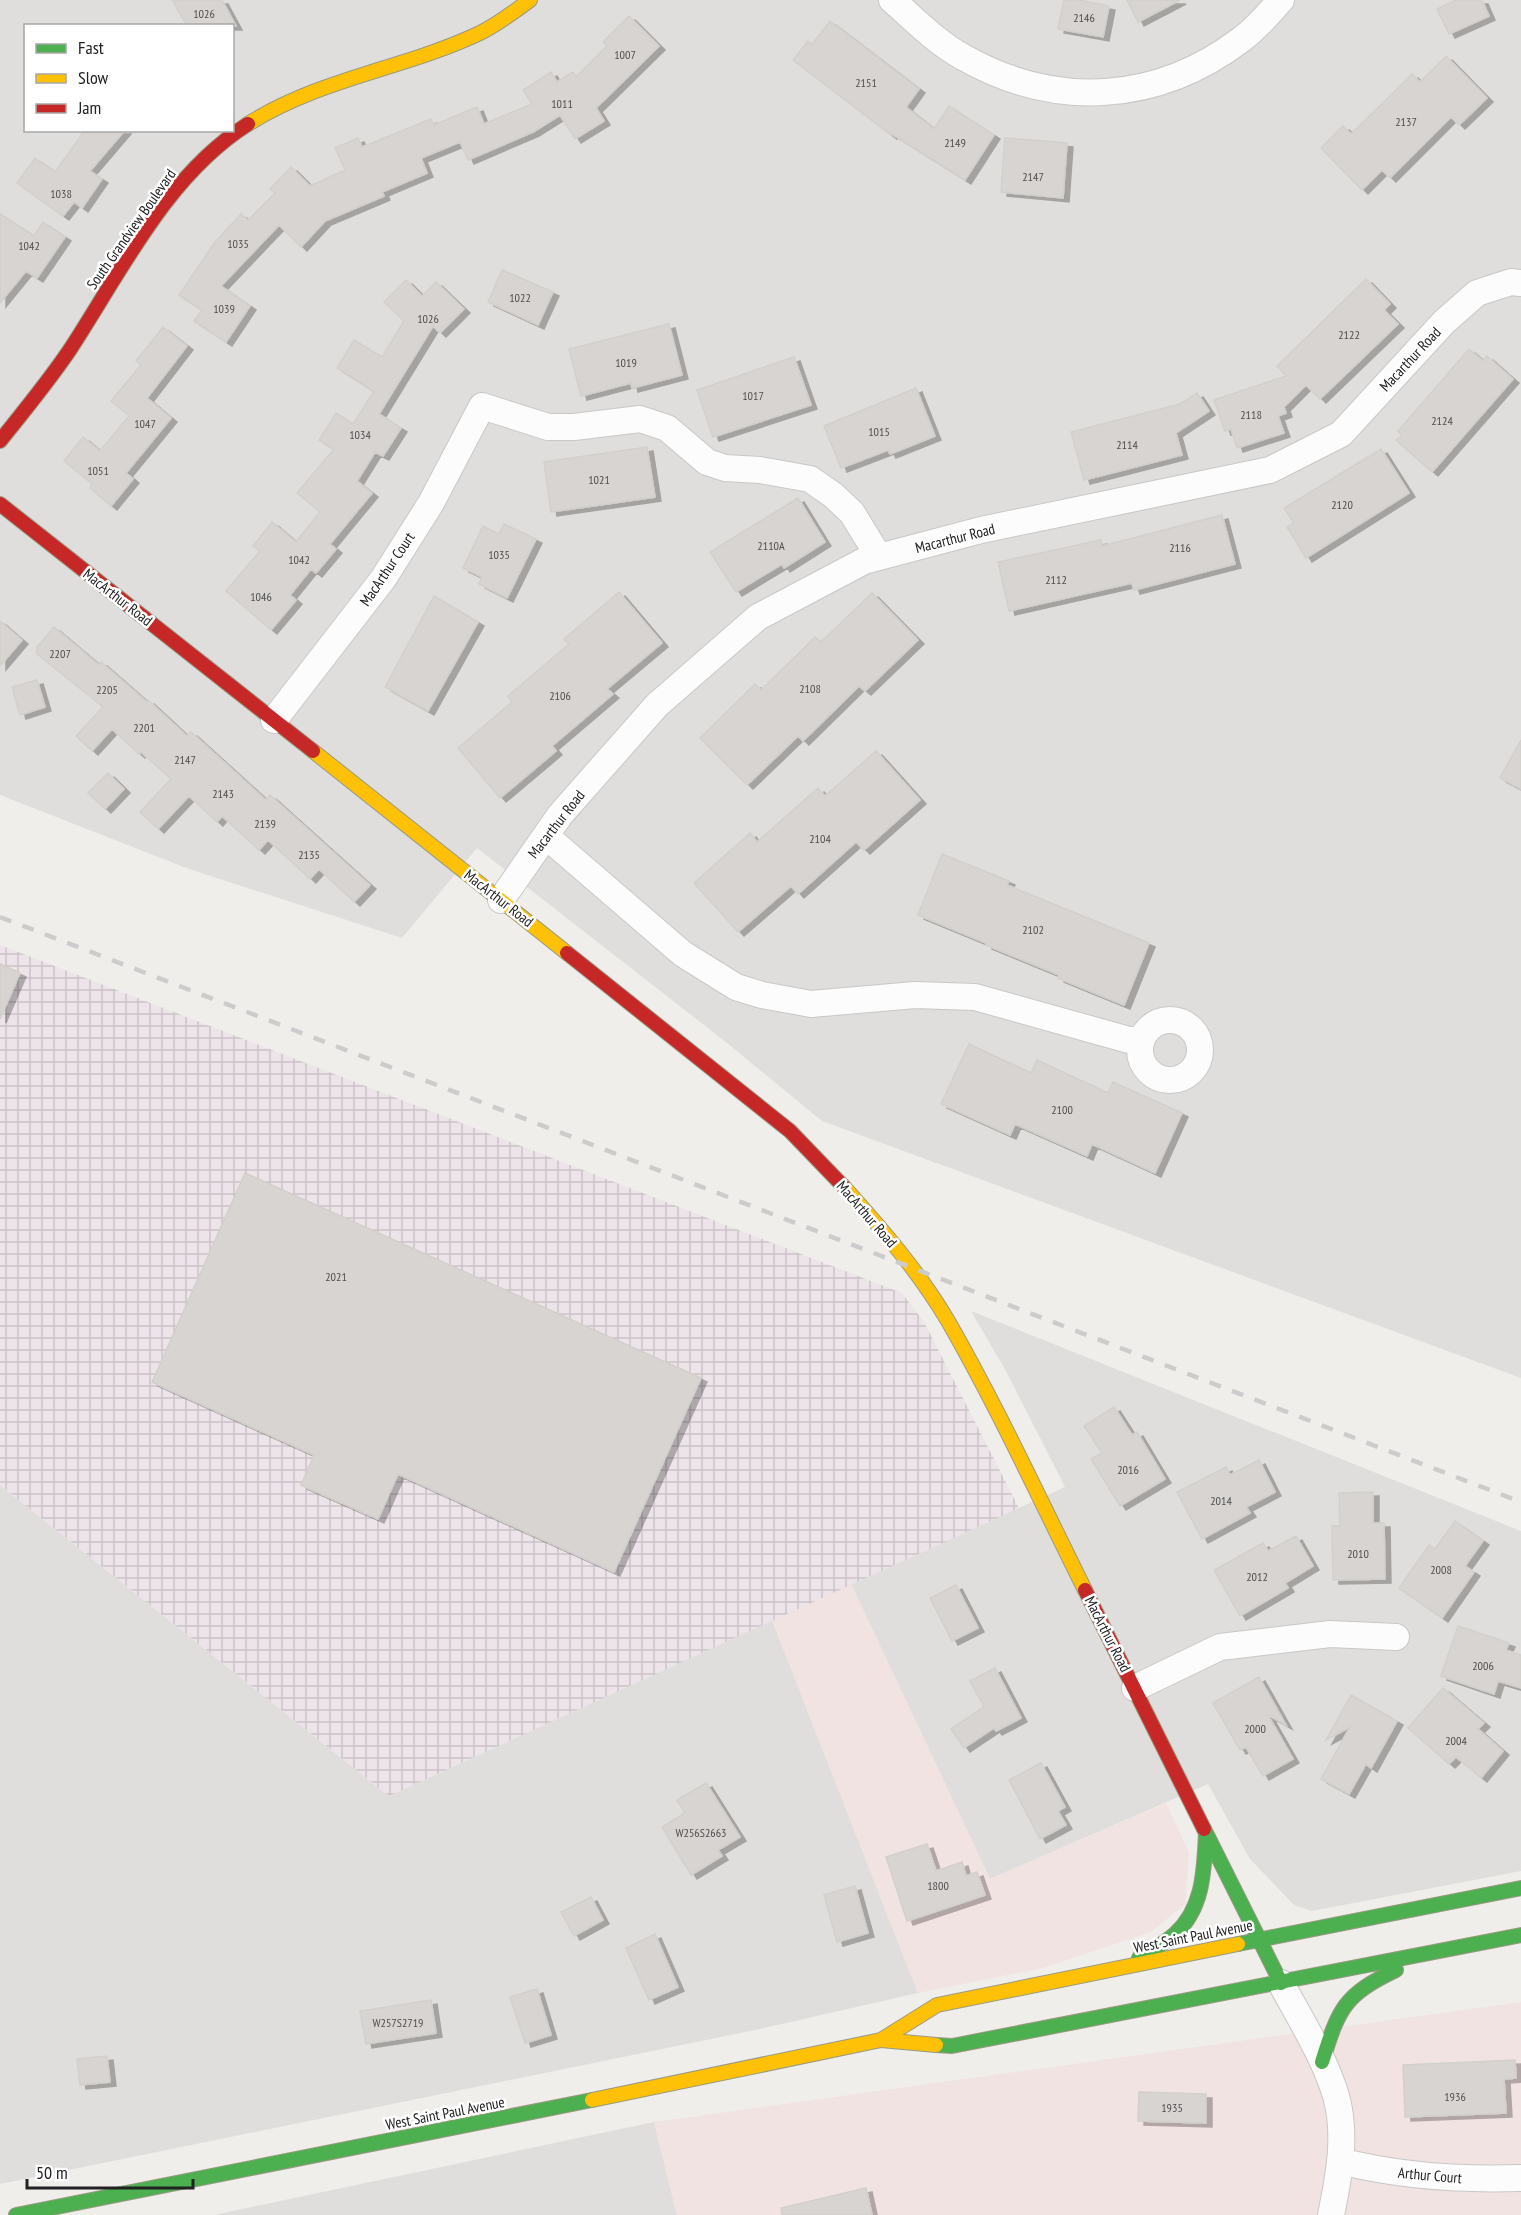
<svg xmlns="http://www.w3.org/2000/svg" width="1521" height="2215" viewBox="0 0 1521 2215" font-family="'PT Sans Narrow',sans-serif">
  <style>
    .residential { fill: #dfdedc; fill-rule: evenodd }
    .commercial { fill: #f1e3e1 }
    .industrial { fill: url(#industrial-grid) }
    .building { fill: #d7d4d2; stroke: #d3d0cc; stroke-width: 1.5; filter: url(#shadow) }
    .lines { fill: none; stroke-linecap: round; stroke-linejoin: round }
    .street-casing { stroke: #c9c8c7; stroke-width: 28 }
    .fast-casing { stroke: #999a82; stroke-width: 16 }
    .slow-casing { stroke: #999a82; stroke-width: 16 }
    .jam-casing { stroke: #999a82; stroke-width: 16 }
    .street { stroke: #fdfcfc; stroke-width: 26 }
    .fast { stroke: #4caf50; stroke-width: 14 }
    .slow { stroke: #ffc107; stroke-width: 14 }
    .jam { stroke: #c62828; stroke-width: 14 }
    .rail { stroke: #ccc; stroke-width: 4.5; stroke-dasharray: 12 12; stroke-linecap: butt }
    .labels { text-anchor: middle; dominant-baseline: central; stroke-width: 5; stroke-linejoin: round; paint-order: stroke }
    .number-label { font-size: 12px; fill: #4f4e4e }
    .street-label { font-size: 15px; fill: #222; stroke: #fff }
  </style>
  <defs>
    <pattern id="industrial-grid" width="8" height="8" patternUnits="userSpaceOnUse" patternTransform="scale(1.5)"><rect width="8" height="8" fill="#ede4e9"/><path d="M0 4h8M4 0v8" fill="none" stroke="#cbc3c8"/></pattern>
    <filter id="shadow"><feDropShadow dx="6" dy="4" stdDeviation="0" flood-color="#0004"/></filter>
  </defs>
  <rect width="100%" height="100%" fill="#f0eeeb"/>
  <path class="residential" d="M 0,0 L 1521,0 L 1521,1378 L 822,1121 L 727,1043 L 477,848 L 402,938 L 189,869 L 0,795 ZM 26,26 L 232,26 L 232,130 L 26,130 Z
    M 971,1311 L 1521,1531 L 1521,1871 L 1312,1911 L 1294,1905 L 1250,1859 L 1208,1784 L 990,1879 L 851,1584 L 1065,1487 L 1007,1373 Z
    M 0,1485 L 389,1796 L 772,1620 L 918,1993 L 760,2029 L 0,2184 Z
    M 654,2122 L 677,2215 L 214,2215 Z"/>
  <path class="commercial" d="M 851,1584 L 990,1879 L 1166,1803 L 1189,1852 L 1185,1904 L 1151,1932 L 1043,1968 L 918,1993 L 772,1620 Z
    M 1521,2002 L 1521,2215 L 677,2215 L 654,2122 Z"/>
  <path class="industrial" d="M 0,945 L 902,1293 L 924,1322 L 1019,1508 L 389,1796 L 0,1485 Z"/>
  <path class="building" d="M 172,0 L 222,0 L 236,26 L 187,26 Z
    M 1064,0 L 1079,0 L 1109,6 L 1103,37 L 1058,29 Z
    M 1127,0 L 1180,0 L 1138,22 Z
    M 1456,0 L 1482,0 L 1489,16 L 1449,34 L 1437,9 Z
    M 629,16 L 659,46 L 596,108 L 604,121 L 575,139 L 560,115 L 533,132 L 468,160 L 460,142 L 421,158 L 427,173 L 382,192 L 384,196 L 325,221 L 301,247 L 279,225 L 221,286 L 250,306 L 226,342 L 194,321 L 202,310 L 179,295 L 215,242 L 241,214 L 248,220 L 275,193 L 270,189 L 291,167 L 310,186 L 345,170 L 335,148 L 358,138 L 362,147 L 431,119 L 434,125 L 477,107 L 484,124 L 532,104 L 523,90 L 551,72 L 557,82 L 573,72 L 576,77 L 607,46 L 603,42 Z
    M 830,21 L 919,89 L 906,107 L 934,129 L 949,106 L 994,135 L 965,180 L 892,134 L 891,135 L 793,60 L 808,41 L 812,44 Z
    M 1446,56 L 1487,98 L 1459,125 L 1451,117 L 1390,178 L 1382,170 L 1362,190 L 1321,148 L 1343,126 L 1351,134 L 1412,74 L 1420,82 Z
    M 85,130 L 125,130 L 90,171 L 102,179 L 82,208 L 74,202 L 63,216 L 17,183 L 35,158 L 55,172 Z
    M 1005,138 L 1067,143 L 1063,198 L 1001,192 Z
    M 0,214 L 34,236 L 43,222 L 65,237 L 37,278 L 26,271 L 0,303 Z
    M 502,270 L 553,292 L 538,325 L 488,302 Z
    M 1366,279 L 1390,304 L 1384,310 L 1398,324 L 1320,399 L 1306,385 L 1284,407 L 1286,413 L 1278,416 L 1284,433 L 1237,448 L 1231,429 L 1225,431 L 1214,400 L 1286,376 L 1277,366 Z
    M 406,280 L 422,296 L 436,282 L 464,309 L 440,333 L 433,326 L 379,414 L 401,428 L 383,456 L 375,452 L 357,481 L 372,493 L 330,544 L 336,549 L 316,573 L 311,569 L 290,595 L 296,600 L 271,630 L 226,591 L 260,551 L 253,546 L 272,522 L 296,542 L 320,512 L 297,493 L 334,449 L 319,440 L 336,413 L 353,424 L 374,391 L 337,368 L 354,340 L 382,357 L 404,321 L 384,302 Z
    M 669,324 L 682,375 L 632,388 L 631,383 L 581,396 L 569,349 Z
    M 163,327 L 187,346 L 147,398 L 171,418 L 126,473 L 133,479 L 111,506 L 90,488 L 92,484 L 64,461 L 83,437 L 100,451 L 129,416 L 111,401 L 141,365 L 136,361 Z
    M 1469,349 L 1483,361 L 1487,356 L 1513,379 L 1432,472 L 1396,440 L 1402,436 L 1398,431 Z
    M 794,357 L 811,405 L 713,437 L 697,390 Z
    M 916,388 L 935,436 L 890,454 L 888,450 L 841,468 L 824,426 Z
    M 1197,393 L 1209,411 L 1176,433 L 1182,455 L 1084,480 L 1071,432 L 1180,404 Z
    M 647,447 L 655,497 L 551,512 L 544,462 Z
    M 1381,449 L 1409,493 L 1306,558 L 1287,527 L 1294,523 L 1284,508 Z
    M 798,498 L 825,542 L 784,568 L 782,564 L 736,592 L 710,552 Z
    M 1222,515 L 1235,564 L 1134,590 L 1132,583 L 1009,611 L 998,562 L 1101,540 L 1102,546 Z
    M 504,524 L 536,539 L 507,598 L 479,584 L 482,577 L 463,568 L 483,526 L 499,534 Z
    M 619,592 L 662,643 L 607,689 L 613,694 L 552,746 L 556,751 L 500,798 L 458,748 L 512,702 L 508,696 L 569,644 L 564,639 Z
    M 872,593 L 918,640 L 865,691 L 859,686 L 803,741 L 798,736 L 747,785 L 700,738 L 755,684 L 761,690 L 815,637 L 821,642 Z
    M 434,596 L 478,622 L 428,711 L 385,687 Z
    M 0,621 L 22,640 L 0,666 Z
    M 54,627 L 99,665 L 101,662 L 147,702 L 148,700 L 187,736 L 191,732 L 266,800 L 270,795 L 370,885 L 354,902 L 319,869 L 310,879 L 268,840 L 259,850 L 222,816 L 217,822 L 189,796 L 158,829 L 140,812 L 171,779 L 141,752 L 139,754 L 112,729 L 92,751 L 76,736 L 103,707 L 37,654 L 37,647 Z
    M 37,680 L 45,707 L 20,715 L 12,687 Z
    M 1521,740 L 1521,789 L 1500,778 Z
    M 876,751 L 920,800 L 864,850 L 856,842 L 798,894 L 791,886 L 738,932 L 694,883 L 750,833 L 757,842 L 818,788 L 825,796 Z
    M 108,773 L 124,789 L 105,809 L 88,793 Z
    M 942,854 L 1009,881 L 1007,885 L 1149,943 L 1124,1005 L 1058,978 L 1059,975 L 986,945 L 986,943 L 918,915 Z
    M 0,964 L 20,973 L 0,1019 Z
    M 969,1044 L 1031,1073 L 1037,1060 L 1108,1093 L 1113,1082 L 1182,1113 L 1155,1173 L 1092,1144 L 1087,1156 L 1015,1124 L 1010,1135 L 941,1104 Z
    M 245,1173 L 701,1378 L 614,1572 L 398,1474 L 378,1519 L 301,1485 L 314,1455 L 152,1382 Z
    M 1114,1407 L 1132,1435 L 1137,1432 L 1165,1479 L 1120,1506 L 1091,1459 L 1102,1453 L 1084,1426 Z
    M 1259,1460 L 1275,1492 L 1246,1507 L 1250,1513 L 1202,1539 L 1177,1492 L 1226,1467 L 1230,1475 Z
    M 1373,1492 L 1373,1523 L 1384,1523 L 1385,1579 L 1333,1580 L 1332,1526 L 1340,1526 L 1339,1493 Z
    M 1455,1521 L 1483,1541 L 1465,1566 L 1474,1572 L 1442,1618 L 1399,1588 L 1429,1545 L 1435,1549 Z
    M 1296,1536 L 1313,1566 L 1285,1583 L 1288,1588 L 1240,1616 L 1214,1570 L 1263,1543 L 1268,1551 Z
    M 956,1585 L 978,1628 L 952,1641 L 930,1598 Z
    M 1458,1626 L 1509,1643 L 1506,1650 L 1521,1655 L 1521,1688 L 1498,1681 L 1494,1694 L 1441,1676 Z
    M 995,1668 L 1021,1718 L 996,1731 L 994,1728 L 964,1748 L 951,1729 L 984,1707 L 970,1681 Z
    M 1259,1677 L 1286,1725 L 1268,1715 L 1293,1759 L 1263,1776 L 1246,1747 L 1240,1750 L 1213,1703 Z
    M 1443,1688 L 1484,1723 L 1478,1729 L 1503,1751 L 1481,1778 L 1456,1757 L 1449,1764 L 1408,1728 Z
    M 1351,1695 L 1397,1721 L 1371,1768 L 1366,1764 L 1349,1794 L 1321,1779 L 1350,1727 L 1326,1740 Z
    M 1041,1763 L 1065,1807 L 1058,1811 L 1066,1825 L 1040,1839 L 1009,1780 Z
    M 706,1783 L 740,1837 L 718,1850 L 722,1856 L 691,1875 L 662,1827 L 685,1813 L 677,1800 Z
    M 927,1844 L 936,1871 L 962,1862 L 966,1876 L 977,1872 L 985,1895 L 907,1921 L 886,1857 Z
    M 855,1886 L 868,1933 L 837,1942 L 824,1895 Z
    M 591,1897 L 603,1920 L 574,1936 L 561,1912 Z
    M 655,1934 L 678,1987 L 649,2000 L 626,1948 Z
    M 537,1989 L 551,2035 L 525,2043 L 510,1997 Z
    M 431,2000 L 436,2033 L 366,2044 L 360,2011 Z
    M 107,2056 L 110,2082 L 80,2085 L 77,2059 Z
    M 1515,2060 L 1516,2078 L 1504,2079 L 1506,2113 L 1405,2117 L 1403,2065 Z
    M 1139,2092 L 1206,2094 L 1206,2123 L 1138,2121 Z
    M 866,2188 L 872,2215 L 782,2215 L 781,2208 Z"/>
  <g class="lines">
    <defs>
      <path id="street" d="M 892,0 C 914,19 937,43 963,57 C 1056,110 1158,103 1242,39 C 1257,28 1269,13 1281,0
        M 274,720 L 383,579 L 431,503 L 482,406 L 548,427 L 574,427 L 640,419 L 667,428 L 707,462 L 725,468 L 760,470 L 810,479 L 833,495 L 852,513 L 879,557
        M 546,836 L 683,954 L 736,987 L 762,995 L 811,1004 L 915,995 L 975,997 L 1129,1040 L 1141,1040
        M 501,900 L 560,815 L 657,705 L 758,617 L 864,561 L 981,530 L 1270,470 L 1341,434 L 1444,322 L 1477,293 L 1511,282 L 1521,283
        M1140 1050a30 30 0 1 1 60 0a30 30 0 1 1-60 0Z
        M 1135,1688 L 1220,1647 L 1330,1634 L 1396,1637
        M 1281,1983 C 1300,2019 1324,2056 1336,2096 C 1347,2135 1339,2176 1331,2215
        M 1340,2161 C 1399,2176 1460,2180 1521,2178"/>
      <path id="fast" d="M 1204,1829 L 1281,1983
        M 1238,1944 L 1521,1888
        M 1139,1958 C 1151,1950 1164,1944 1175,1934 C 1204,1908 1204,1869 1206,1833
        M 936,2045 L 952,2046 L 1521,1935
        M 1322,2062 C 1339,2008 1344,1995 1396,1970
        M 16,2215 L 592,2100"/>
      <path id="slow" d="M 248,124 C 321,78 404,69 480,33 C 498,24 514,12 530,0
        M 313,751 L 567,953
        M 844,1187 C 882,1229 919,1272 948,1321 C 998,1408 1040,1500 1085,1590
        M 881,2040 L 937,2005 L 1238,1944
        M 592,2100 L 881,2040 L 936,2045"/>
      <path id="jam" d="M 0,441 C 24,411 48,382 69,351 C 121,272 166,176 248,124
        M 0,504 L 313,751
        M 567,953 L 790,1131 L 844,1187
        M 1085,1590 L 1204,1829"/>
    </defs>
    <use href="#street" class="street-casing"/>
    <use href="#fast" class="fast-casing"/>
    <use href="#slow" class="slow-casing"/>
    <use href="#jam" class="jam-casing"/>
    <use href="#street" class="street"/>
    <use href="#fast" class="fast"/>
    <use href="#slow" class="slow"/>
    <use href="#jam" class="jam"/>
    <path class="rail" d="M 0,917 L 1521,1502"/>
  </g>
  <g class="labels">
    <g class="number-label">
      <text x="204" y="13">1026</text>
      <text x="1084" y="17">2146</text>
      <text x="625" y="54">1007</text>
      <text x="866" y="82">2151</text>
      <text x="562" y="103">1011</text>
      <text x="1406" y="121">2137</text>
      <text x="955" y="142">2149</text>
      <text x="1033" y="176">2147</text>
      <text x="61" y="193">1038</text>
      <text x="238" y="243">1035</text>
      <text x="29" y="245">1042</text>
      <text x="520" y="297">1022</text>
      <text x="224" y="308">1039</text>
      <text x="428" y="318">1026</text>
      <text x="1349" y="334">2122</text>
      <text x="626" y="362">1019</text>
      <text x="753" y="395">1017</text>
      <text x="1251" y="414">2118</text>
      <text x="1442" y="420">2124</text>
      <text x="145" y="423">1047</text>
      <text x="879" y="431">1015</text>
      <text x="360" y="434">1034</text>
      <text x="1127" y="444">2114</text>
      <text x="98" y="470">1051</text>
      <text x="599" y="479">1021</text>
      <text x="1342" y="504">2120</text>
      <text x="771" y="545">2110A</text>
      <text x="1180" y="547">2116</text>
      <text x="499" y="554">1035</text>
      <text x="299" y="559">1042</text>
      <text x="1056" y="579">2112</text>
      <text x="261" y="596">1046</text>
      <text x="60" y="653">2207</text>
      <text x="810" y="688">2108</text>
      <text x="107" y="689">2205</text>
      <text x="560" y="695">2106</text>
      <text x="144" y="727">2201</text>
      <text x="185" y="759">2147</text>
      <text x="223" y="793">2143</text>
      <text x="265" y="823">2139</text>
      <text x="820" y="838">2104</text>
      <text x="309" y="854">2135</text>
      <text x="1033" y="929">2102</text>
      <text x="1062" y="1109">2100</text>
      <text x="336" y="1276">2021</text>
      <text x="1128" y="1469">2016</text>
      <text x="1221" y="1500">2014</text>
      <text x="1358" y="1553">2010</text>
      <text x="1441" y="1569">2008</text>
      <text x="1257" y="1576">2012</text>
      <text x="1483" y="1665">2006</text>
      <text x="1255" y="1728">2000</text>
      <text x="1456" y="1740">2004</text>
      <text x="701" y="1832">W256S2663</text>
      <text x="938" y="1885">1800</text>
      <text x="398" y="2022">W257S2719</text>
      <text x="1455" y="2096">1936</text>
      <text x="1172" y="2107">1935</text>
    </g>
    <g class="street-label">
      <text transform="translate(131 229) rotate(-55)">South Grandview Boulevard</text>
      <text transform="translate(1410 359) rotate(-47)">Macarthur Road</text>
      <text transform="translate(955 538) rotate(-14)">Macarthur Road</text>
      <text transform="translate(387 569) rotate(-56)">MacArthur Court</text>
      <text transform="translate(118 597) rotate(38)">MacArthur Road</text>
      <text transform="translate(556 824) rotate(-52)">Macarthur Road</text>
      <text transform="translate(499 898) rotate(38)">MacArthur Road</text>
      <text transform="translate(867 1214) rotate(49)">MacArthur Road</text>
      <text transform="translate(1108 1634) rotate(63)">MacArthur Road</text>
      <text transform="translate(1193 1936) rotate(-11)">West Saint Paul Avenue</text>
      <text transform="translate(445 2113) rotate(-11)">West Saint Paul Avenue</text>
      <text transform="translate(1430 2175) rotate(5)">Arthur Court</text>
    </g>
  </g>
  <rect x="24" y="24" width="210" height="108" fill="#ffffff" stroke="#a7a7a7" stroke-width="1.5"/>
  <rect x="36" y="44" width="30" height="9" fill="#4caf50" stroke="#a7a7a7" stroke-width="1.5"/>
  <text x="78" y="54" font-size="18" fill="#222222">Fast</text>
  <rect x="36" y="74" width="30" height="9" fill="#ffc107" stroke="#a7a7a7" stroke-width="1.5"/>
  <text x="78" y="84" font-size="18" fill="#222222">Slow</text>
  <rect x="36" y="104" width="30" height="9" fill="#c62828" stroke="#a7a7a7" stroke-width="1.5"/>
  <text x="78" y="114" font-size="18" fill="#222222">Jam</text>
  <path d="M27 2179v9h166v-9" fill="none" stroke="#222222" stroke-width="3"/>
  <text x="36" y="2179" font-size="18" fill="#222222" stroke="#ffffff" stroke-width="4.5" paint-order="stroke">50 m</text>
</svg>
